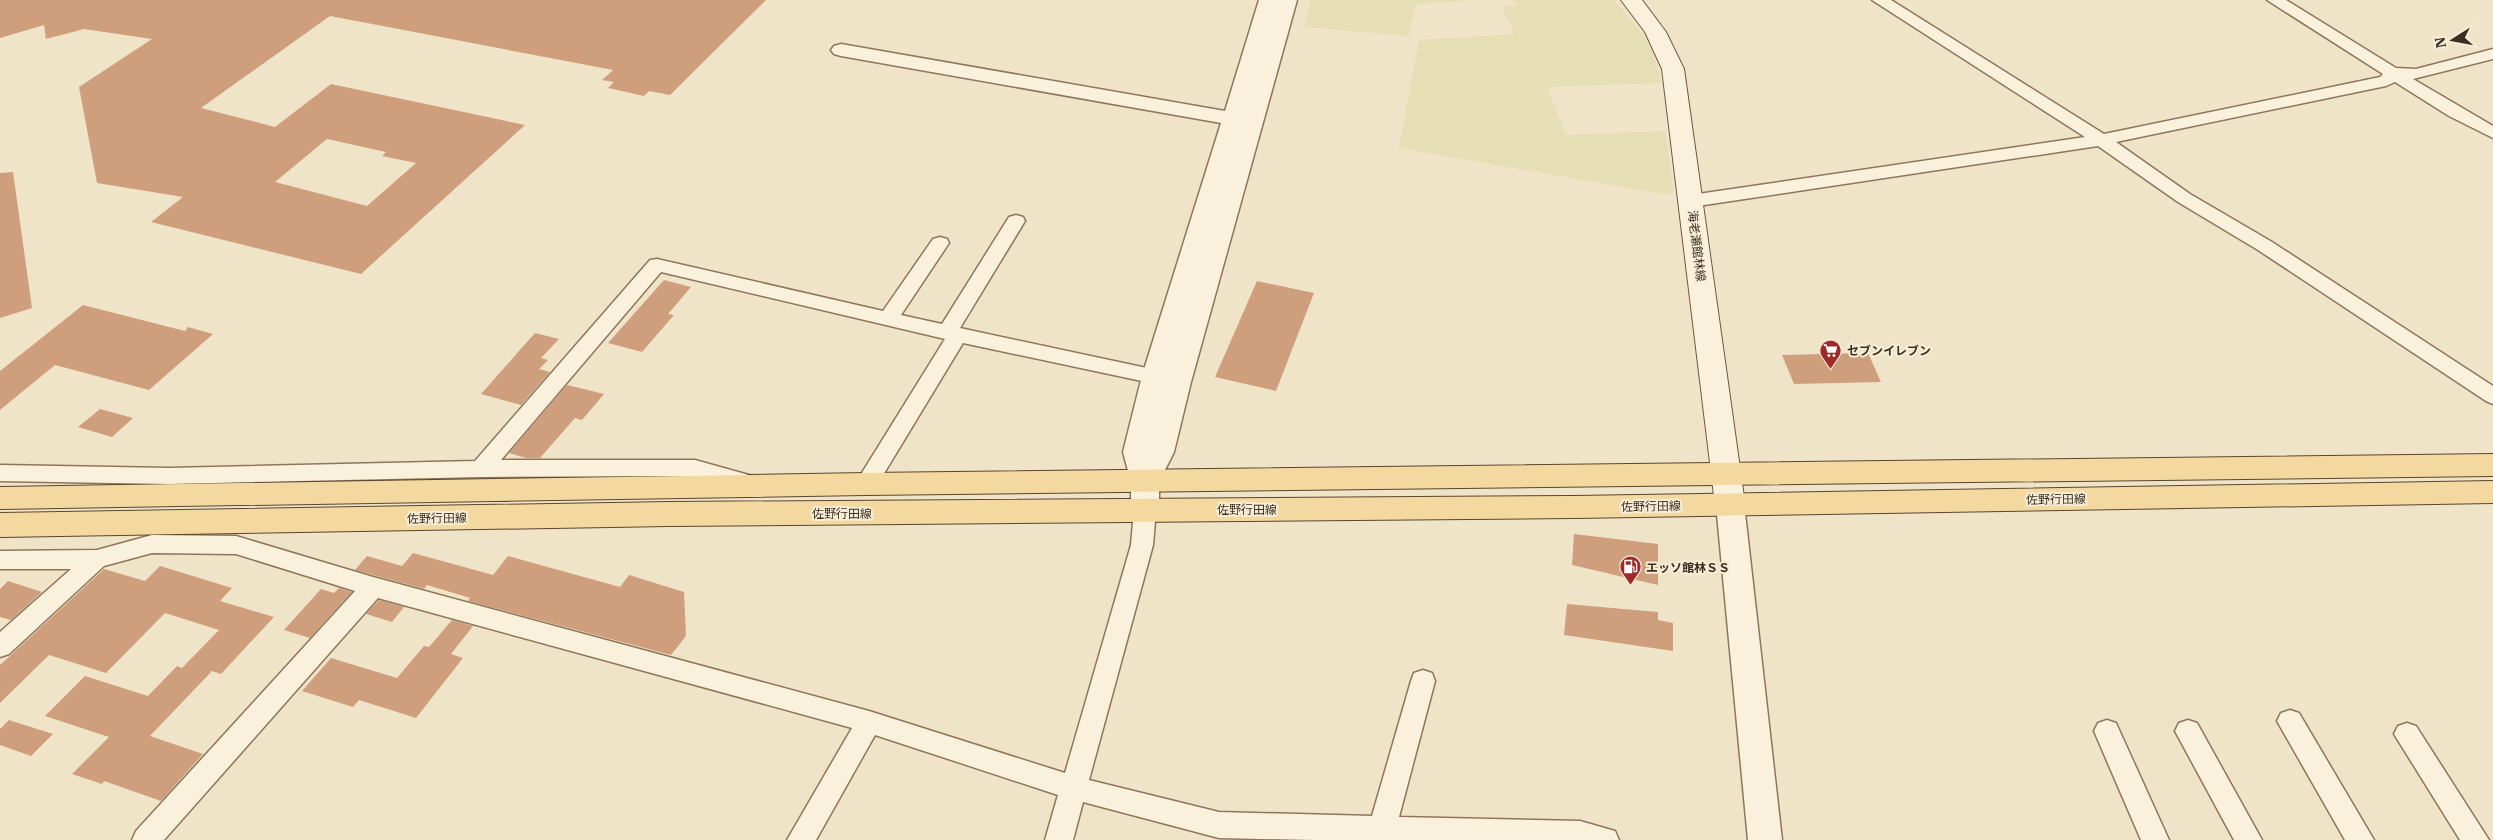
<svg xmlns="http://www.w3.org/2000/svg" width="2493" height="840" viewBox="0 0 2493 840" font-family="'IBM Plex Serif','Noto Sans JP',serif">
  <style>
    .farmland { fill: #e6deb5 }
    .building { fill: #cf9f7d; fill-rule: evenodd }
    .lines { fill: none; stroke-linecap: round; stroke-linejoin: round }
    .minor-casing { stroke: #8d765c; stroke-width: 3 }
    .tertiary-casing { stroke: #8d765c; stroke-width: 3 }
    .secondary-casing { stroke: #6f573f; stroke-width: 2 }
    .primary-casing { stroke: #5b4430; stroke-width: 2 }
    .minor { fill: #faf1dc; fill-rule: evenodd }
    .tertiary { fill: #faf1dc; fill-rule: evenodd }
    .secondary { fill: #faf1dc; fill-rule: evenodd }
    .primary { fill: #f3d9a0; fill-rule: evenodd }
    .labels { text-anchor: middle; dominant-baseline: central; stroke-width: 4; stroke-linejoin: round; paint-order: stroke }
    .street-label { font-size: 12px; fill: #3d2e20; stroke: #f7eed8 }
    .poi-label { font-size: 12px; font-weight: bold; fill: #3d2e20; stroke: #f7eed8; text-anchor: start }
  </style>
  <rect width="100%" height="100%" fill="#f0e4c8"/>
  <path class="farmland" d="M 1311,0 L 1481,0 L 1415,4 L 1409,36 L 1305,27 Z
    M 1513,0 L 1614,0 L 1642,33 L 1652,49 L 1661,83 L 1547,87 L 1566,135 L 1665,131 L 1674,193 L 1663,194 L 1399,148 L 1419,40 L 1515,34 L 1502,7 L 1517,5 Z"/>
  <path class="building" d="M 0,0 L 766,0 L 670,95 L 649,91 L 644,96 L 608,88 L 614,82 L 602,80 L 613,70 L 330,16 L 201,108 L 275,127 L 331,84 L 525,125 L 361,274 L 151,222 L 183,197 L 97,183 L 79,87 L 152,39 L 84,29 L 46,39 L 44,25 L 0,38 ZM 327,139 L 386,152 L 382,156 L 416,163 L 367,206 L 275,182 Z
    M 13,172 L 32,308 L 0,318 L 0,173 Z
    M 664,280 L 691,287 L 668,314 L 674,315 L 642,352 L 608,343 Z
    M 1257,281 L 1314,293 L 1276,391 L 1215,377 Z
    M 83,305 L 185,331 L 188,327 L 213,334 L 149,390 L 55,365 L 0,410 L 0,371 Z
    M 535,333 L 559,339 L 541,358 L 548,360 L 539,369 L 550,372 L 521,405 L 481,394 Z
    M 1868,353 L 1881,382 L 1794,384 L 1782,355 Z
    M 567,385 L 604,394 L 582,420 L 575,418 L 540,458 L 526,458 L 509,453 Z
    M 100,409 L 133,418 L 112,437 L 78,427 Z
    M 1574,534 L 1658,544 L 1658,585 L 1572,565 Z
    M 413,553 L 493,575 L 508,556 L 620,587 L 629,575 L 684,592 L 686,636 L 671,655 L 468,601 L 470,598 L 427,585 L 424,589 L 355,570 L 367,556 L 402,566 Z
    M 160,566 L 232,588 L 220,601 L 274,617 L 221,674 L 212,671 L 150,736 L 203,754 L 161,801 L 104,781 L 102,784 L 72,774 L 109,737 L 45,716 L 85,676 L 148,696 L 177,666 L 182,668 L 219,630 L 165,613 L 106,673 L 49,655 L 0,703 L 0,665 L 104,569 L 145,581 Z
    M 8,581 L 42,592 L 11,620 L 0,617 L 0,589 Z
    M 339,588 L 352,592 L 310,638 L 284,630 L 321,589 L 334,593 Z
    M 379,600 L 404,607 L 392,622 L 366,614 Z
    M 1567,604 L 1658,612 L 1658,620 L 1673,623 L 1673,651 L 1564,635 Z
    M 452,620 L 473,626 L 451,654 L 463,658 L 416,718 L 359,700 L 353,707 L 302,691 L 331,658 L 397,678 L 424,646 L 429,647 Z
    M 9,720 L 53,734 L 31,756 L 0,745 L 0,729 Z"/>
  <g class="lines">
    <defs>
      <path id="minor" d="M 1872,0 L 1891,0 L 2104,134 L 2380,77 L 2383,74 L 2267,0 L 2286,0 L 2396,68 L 2416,69 L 2493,49 L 2493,59 L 2413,79 L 2493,126 L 2493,138 L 2449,116 L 2395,82 L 2386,86 L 2116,142 L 2190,194 L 2272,242 L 2493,386 L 2493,404 L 2486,401 L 2258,250 L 2178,202 L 2098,146 L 1691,207 L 1685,205 L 1682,201 L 1685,197 L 1691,195 L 2085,137 Z
        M 1016,215 L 1023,217 L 1025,221 L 960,328 L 1170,373 L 1177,375 L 1180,380 L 1177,385 L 1170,387 L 963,343 L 874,490 L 866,493 L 858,490 L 855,484 L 945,339 L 661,272 L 501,460 L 695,460 L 756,477 L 759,483 L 756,489 L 748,492 L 695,476 L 481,477 L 169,484 L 0,481 L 0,465 L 169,468 L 475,461 L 650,260 L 657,259 L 883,311 L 933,239 L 940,237 L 947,239 L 949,243 L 901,315 L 942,324 L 1009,217 Z
        M 1145,501 L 1153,504 L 1156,510 L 1153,545 L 1089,780 L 1219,812 L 1372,816 L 1411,681 L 1414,673 L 1423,670 L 1432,673 L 1435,681 L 1399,817 L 1580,821 L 1615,831 L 1619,840 L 1313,840 L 1219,838 L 1083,802 L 1073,840 L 1045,840 L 1058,795 L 875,735 L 816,840 L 787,840 L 852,728 L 378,598 L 164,840 L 132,840 L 136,831 L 355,591 L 236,554 L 152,553 L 104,566 L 9,654 L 0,657 L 0,632 L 71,569 L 0,569 L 0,551 L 97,550 L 152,535 L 236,536 L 373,577 L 869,711 L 1065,773 L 1131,545 L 1134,510 L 1137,504 Z
        M 2290,710 L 2299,713 L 2374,840 L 2345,840 L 2277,721 L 2281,713 Z
        M 2107,720 L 2116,723 L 2169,840 L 2141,840 L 2094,731 L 2098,723 Z
        M 2188,720 L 2197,723 L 2262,840 L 2234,840 L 2175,731 L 2179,723 Z
        M 2407,723 L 2416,726 L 2489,840 L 2460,840 L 2394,734 L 2398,726 Z"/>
      <path id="tertiary" d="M 1259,0 L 1297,0 L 1191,382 L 1174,452 L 1159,482 L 1159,510 L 1155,518 L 1145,521 L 1135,518 L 1131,510 L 1131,482 L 1123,452 L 1142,376 L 1221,123 L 841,56 L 834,54 L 831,50 L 834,46 L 841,44 L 1225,111 Z
        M 1730,493 L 1740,496 L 1744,504 L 1782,840 L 1748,840 L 1716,504 L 1720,496 Z"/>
      <path id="secondary" d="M 1621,0 L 1642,0 L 1666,32 L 1684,69 L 1745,504 L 1740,512 L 1730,515 L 1720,512 L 1715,504 L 1662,69 L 1645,32 Z"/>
      <path id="primary" d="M 2493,454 L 2493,476 L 866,495 L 0,509 L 0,487 L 866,473 Z
        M 2493,481 L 2493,503 L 1574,518 L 669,526 L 0,537 L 0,513 L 669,502 L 1574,496 Z"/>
    </defs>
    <use href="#minor" class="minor-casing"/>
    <use href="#tertiary" class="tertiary-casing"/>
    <use href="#secondary" class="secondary-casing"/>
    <use href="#primary" class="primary-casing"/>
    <use href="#minor" class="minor"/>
    <use href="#tertiary" class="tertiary"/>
    <use href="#secondary" class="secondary"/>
    <use href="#primary" class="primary"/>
  </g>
  <defs>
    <symbol id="supermarket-pin" viewBox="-11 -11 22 30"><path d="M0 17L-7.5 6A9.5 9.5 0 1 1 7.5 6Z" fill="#9e2a2b" stroke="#f7eed8"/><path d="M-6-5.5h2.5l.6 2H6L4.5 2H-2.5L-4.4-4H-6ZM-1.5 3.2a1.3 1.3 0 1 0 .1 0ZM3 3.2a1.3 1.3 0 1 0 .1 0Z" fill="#fff"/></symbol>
    <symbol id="fuel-pin" viewBox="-11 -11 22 30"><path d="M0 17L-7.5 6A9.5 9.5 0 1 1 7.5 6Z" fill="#9e2a2b" stroke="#f7eed8"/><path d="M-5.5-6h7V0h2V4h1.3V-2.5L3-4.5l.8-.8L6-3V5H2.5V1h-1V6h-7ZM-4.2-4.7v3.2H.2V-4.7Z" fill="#fff"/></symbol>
  </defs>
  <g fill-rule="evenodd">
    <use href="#supermarket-pin" x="1818" y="338" width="25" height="34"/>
    <use href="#fuel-pin" x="1618" y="554" width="25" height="34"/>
  </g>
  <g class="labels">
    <g class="street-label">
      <text transform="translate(1697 246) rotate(83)">海老瀬館林線</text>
      <text transform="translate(2056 499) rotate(-1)">佐野行田線</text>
      <text transform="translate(1651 506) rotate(-1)">佐野行田線</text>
      <text x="1247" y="509">佐野行田線</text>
      <text x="842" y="513">佐野行田線</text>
      <text transform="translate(437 518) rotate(-1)">佐野行田線</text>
    </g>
    <g class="poi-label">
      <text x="1847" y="350">セブンイレブン</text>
      <text x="1646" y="567">エッソ館林ＳＳ</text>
    </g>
  </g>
  <g transform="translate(2453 40) rotate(259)" stroke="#f7eed8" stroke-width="4" paint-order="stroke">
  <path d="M0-4L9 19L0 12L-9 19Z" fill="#3d2e20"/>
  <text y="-8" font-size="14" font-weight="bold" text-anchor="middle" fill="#3d2e20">N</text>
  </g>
</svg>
